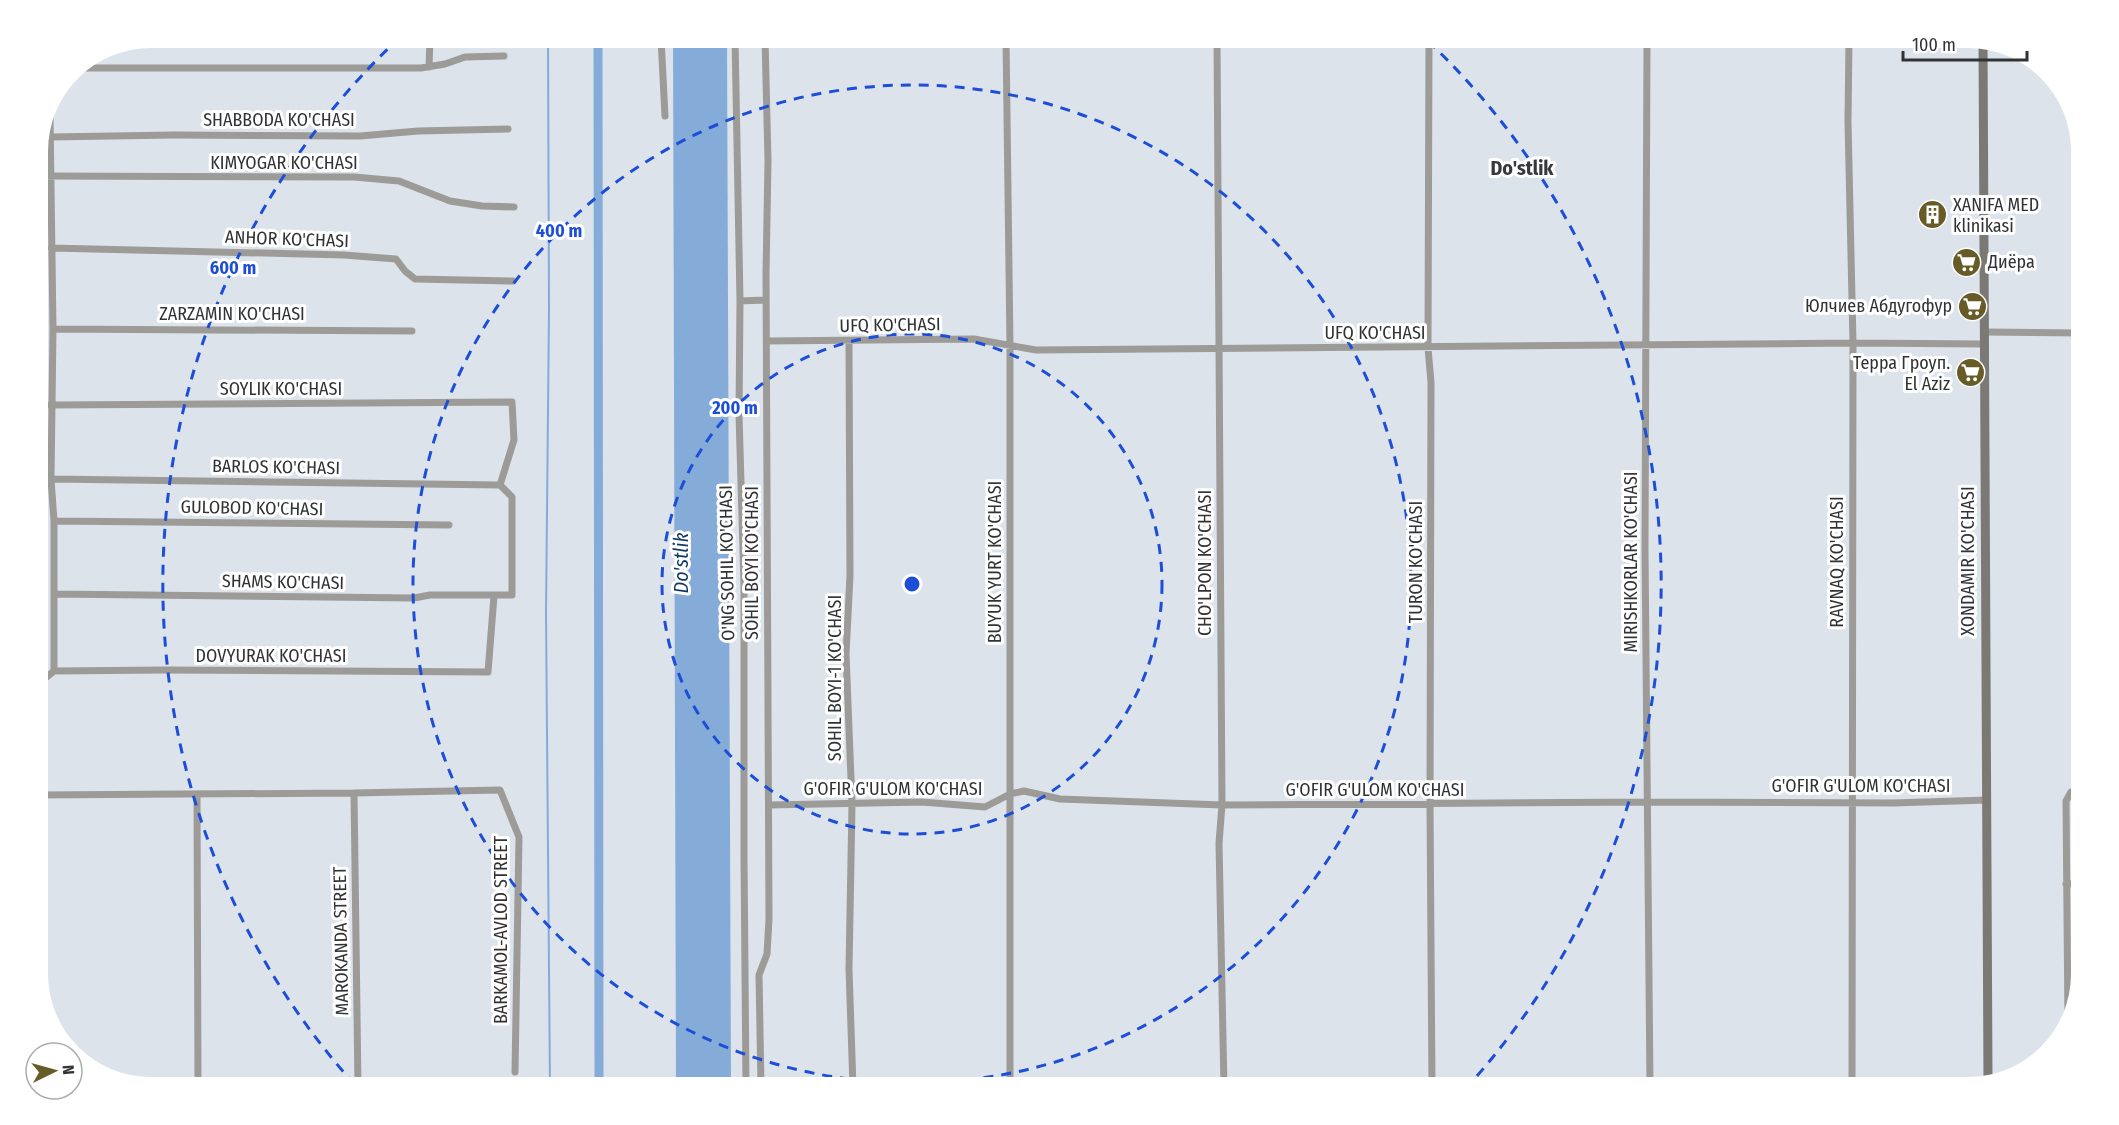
<svg xmlns="http://www.w3.org/2000/svg" width="2119" height="1125" viewBox="0 0 2119 1125" font-family="'Fira Sans Condensed',sans-serif">
  <style>
    .water { fill: #85acd8 }
    .lines { fill: none; stroke-linecap: round; stroke-linejoin: round }
    .stream { stroke: #85acd8; stroke-width: 2 }
    .canal { stroke: #85acd8; stroke-width: 9 }
    .minor { stroke: #9c9b98; stroke-width: 7 }
    .secondary { stroke: #7a7974; stroke-width: 9 }
    .ring { fill: none; stroke: #1d4ed8; stroke-width: 3; stroke-dasharray: 10 8 }
    .labels { text-anchor: middle; dominant-baseline: central; stroke-width: 6; stroke-linejoin: round; paint-order: stroke }
    .street-label { font-size: 18px; fill: #303235; stroke: #fff }
    .poi-label { font-size: 18px; fill: #303235; stroke: #fff; text-anchor: start }
    .neighbourhood-label { font-size: 20px; font-weight: bold; fill: #34393e; stroke: #fff }
    .water-label { font-size: 20px; font-style: italic; fill: #103963; stroke: #fff }
    .centre { fill: #1d4ed8; stroke: #fff; stroke-width: 3 }
    .ring-label { font-size: 18px; text-anchor: middle; font-weight: bold; fill: #1d4ed8; stroke: #fff; stroke-width: 6; stroke-linejoin: round; paint-order: stroke }
  </style>
  <rect width="100%" height="100%" fill="#dde3ea"/>
  <path class="water" d="M 673,38 L 727,38 L 731,1087 L 676,1087 Z"/>
  <g class="lines">
    <path class="stream" d="M 548,38 L 549,310 L 546,613 L 550,1087"/>
    <path class="canal" d="M 598,38 L 599,1087"/>
    <path class="minor" d="M 661,38 L 665,116
      M 735,38 L 740,301 L 739,414 L 744,586 L 744,856 L 746,1087
      M 1006,38 L 1010,346 L 1010,1087
      M 1217,38 L 1222,805 L 1219,843 L 1224,1087
      M 1429,38 L 1428,348 L 1431,382 L 1430,805 L 1432,1087
      M 1647,38 L 1645,549 L 1650,1087
      M 1849,38 L 1848,122 L 1853,343 L 1852,1087
      M 429,67 L 430,38
      M 75,68 L 421,68 L 445,64 L 465,57 L 504,56
      M 50,116 L 53,329 L 51,479 L 54,521 L 54,671
      M 50,137 L 174,135 L 360,136 L 418,131 L 508,129
      M 38,176 L 354,177 L 399,181 L 450,201 L 482,206 L 514,207
      M 51,248 L 344,255 L 396,259 L 405,271 L 415,279 L 513,281
      M 740,301 L 766,300
      M 53,329 L 412,331
      M 1984,332 L 2081,333
      M 767,341 L 974,339 L 1036,350 L 1853,343 L 1983,344
      M 849,341 L 850,576 L 846,654 L 852,804 L 849,969 L 853,1087
      M 50,405 L 512,402 L 514,440 L 500,485 L 512,497 L 512,595 L 430,595 L 414,598 L 54,594
      M 51,479 L 500,485
      M 54,521 L 449,525
      M 54,671 L 164,670 L 488,672 L 494,596
      M 38,684 L 54,671
      M 354,793 L 358,1087
      M 197,794 L 198,1087
      M 38,795 L 354,793 L 500,790 L 519,837 L 515,1072
      M 769,805 L 922,802 L 985,807 L 1010,794 L 1024,791 L 1060,799 L 1222,805 L 1647,802 L 1893,803 L 1987,800
      M 2066,884 L 2081,883
      M 2068,978 L 2081,978
      M 2068,1026 L 2066,801 L 2071,792 L 2081,789
      M 761,1087 L 759,975 L 767,954 L 769,919 L 766,274 L 768,161 L 765,38"/>
    <path class="secondary" d="M 1983,41 L 1988,1081"/>
  </g>
  <g class="ring">
    <circle cx="912" cy="584" r="250"/>
    <circle cx="912" cy="584" r="499"/>
    <path d="M355 1085A749 749 0 0 1 396 41M1428 41A749 749 0 0 1 1469 1085"/>
  </g>
  <defs>
    <symbol id="building-disc" viewBox="-11 -11 22 22"><circle r="9.5" fill="#675b28" stroke="#fff"/><path d="M-4-6H4V6H1V3H-1V6H-4ZM-2.5-4.3h1.7v1.8h-1.7ZM.8-4.3h1.7v1.8H.8ZM-2.5-1h1.7V.8h-1.7ZM.8-1h1.7V.8H.8Z" fill="#fff"/></symbol>
    <symbol id="supermarket-disc" viewBox="-11 -11 22 22"><circle r="9.5" fill="#675b28" stroke="#fff"/><path d="M-6-5.5h2.5l.6 2H6L4.5 2H-2.5L-4.4-4H-6ZM-1.5 3.2a1.3 1.3 0 1 0 .1 0ZM3 3.2a1.3 1.3 0 1 0 .1 0Z" fill="#fff"/></symbol>
  </defs>
  <g fill-rule="evenodd">
    <use href="#building-disc" x="1916" y="198" width="33" height="33"/>
    <use href="#supermarket-disc" x="1950" y="246" width="33" height="33"/>
    <use href="#supermarket-disc" x="1956" y="290" width="33" height="33"/>
    <use href="#supermarket-disc" x="1954" y="356" width="33" height="33"/>
  </g>
  <g class="labels">
    <g class="street-label">
      <text x="279" y="120">SHABBODA KO'CHASI</text>
      <text x="284" y="163">KIMYOGAR KO'CHASI</text>
      <text transform="translate(287 239) rotate(2)">ANHOR KO'CHASI</text>
      <text x="232" y="314">ZARZAMIN KO'CHASI</text>
      <text transform="translate(890 325) rotate(-1)">UFQ KO'CHASI</text>
      <text x="1375" y="333">UFQ KO'CHASI</text>
      <text x="281" y="389">SOYLIK KO'CHASI</text>
      <text transform="translate(276 467) rotate(1)">BARLOS KO'CHASI</text>
      <text transform="translate(252 508) rotate(1)">GULOBOD KO'CHASI</text>
      <text transform="translate(1968 561) rotate(-90)">XONDAMIR KO'CHASI</text>
      <text transform="translate(995 562) rotate(-90)">BUYUK YURT KO'CHASI</text>
      <text transform="translate(1416 562) rotate(-90)">TURON KO'CHASI</text>
      <text transform="translate(1631 562) rotate(-90)">MIRISHKORLAR KO'CHASI</text>
      <text transform="translate(1837 562) rotate(-90)">RAVNAQ KO'CHASI</text>
      <text transform="translate(727 563) rotate(-91)">O'NG SOHIL KO'CHASI</text>
      <text transform="translate(752 563) rotate(-90)">SOHIL BOYI KO'CHASI</text>
      <text transform="translate(1205 563) rotate(-90)">CHO'LPON KO'CHASI</text>
      <text transform="translate(283 582) rotate(1)">SHAMS KO'CHASI</text>
      <text x="271" y="656">DOVYURAK KO'CHASI</text>
      <text transform="translate(835 678) rotate(-90)">SOHIL BOYI-1 KO'CHASI</text>
      <text x="1861" y="786">G'OFIR G'ULOM KO'CHASI</text>
      <text x="893" y="789">G'OFIR G'ULOM KO'CHASI</text>
      <text x="1375" y="790">G'OFIR G'ULOM KO'CHASI</text>
      <text transform="translate(501 930) rotate(-90)">BARKAMOL-AVLOD STREET</text>
      <text transform="translate(341 941) rotate(-91)">MAROKANDA STREET</text>
    </g>
    <g class="poi-label">
      <text x="1953" y="205">XANIFA MED<tspan x="1953" dy="21">klinikasi</tspan></text>
      <text x="1988" y="262">Диёра</text>
      <text x="1952" y="306" text-anchor="end">Юлчиев Абдугофур</text>
      <text x="1950" y="363" text-anchor="end">Терра Гроуп.<tspan x="1950" dy="21">El Aziz</tspan></text>
    </g>
    <g class="neighbourhood-label">
      <text x="1522" y="168">Do'stlik</text>
    </g>
    <g class="water-label">
      <text transform="translate(681 563) rotate(-90)">Do'stlik</text>
    </g>
  </g>
  <path d="M0 0H2119V1125H0ZM151 48H1968A103 103 0 0 1 2071 151V974A103 103 0 0 1 1968 1077H151A103 103 0 0 1 48 974V151A103 103 0 0 1 151 48Z" fill="#fff" fill-rule="evenodd"/>
  <circle cx="912" cy="584" r="9" class="centre"/>
  <g class="ring-label">
    <text x="559" y="237">400 m</text>
    <text x="233" y="274">600 m</text>
    <text x="735" y="414">200 m</text>
  </g>
  <g transform="translate(54 1071) rotate(85)"><circle r="28" fill="#ffffff" stroke="#acadae" stroke-width="1.5"/>
  <path d="M0-4.5L10 22L0 15L-10 22Z" fill="#675b28"/>
  <text y="-9" font-size="16" font-weight="bold" text-anchor="middle" fill="#303235">N</text>
  </g>
  <path d="M1903 51v9h124v-9" fill="none" stroke="#303235" stroke-width="3"/>
  <text x="1912" y="51" font-size="18" fill="#303235" stroke="#ffffff" stroke-width="4.5" paint-order="stroke">100 m</text>
</svg>
